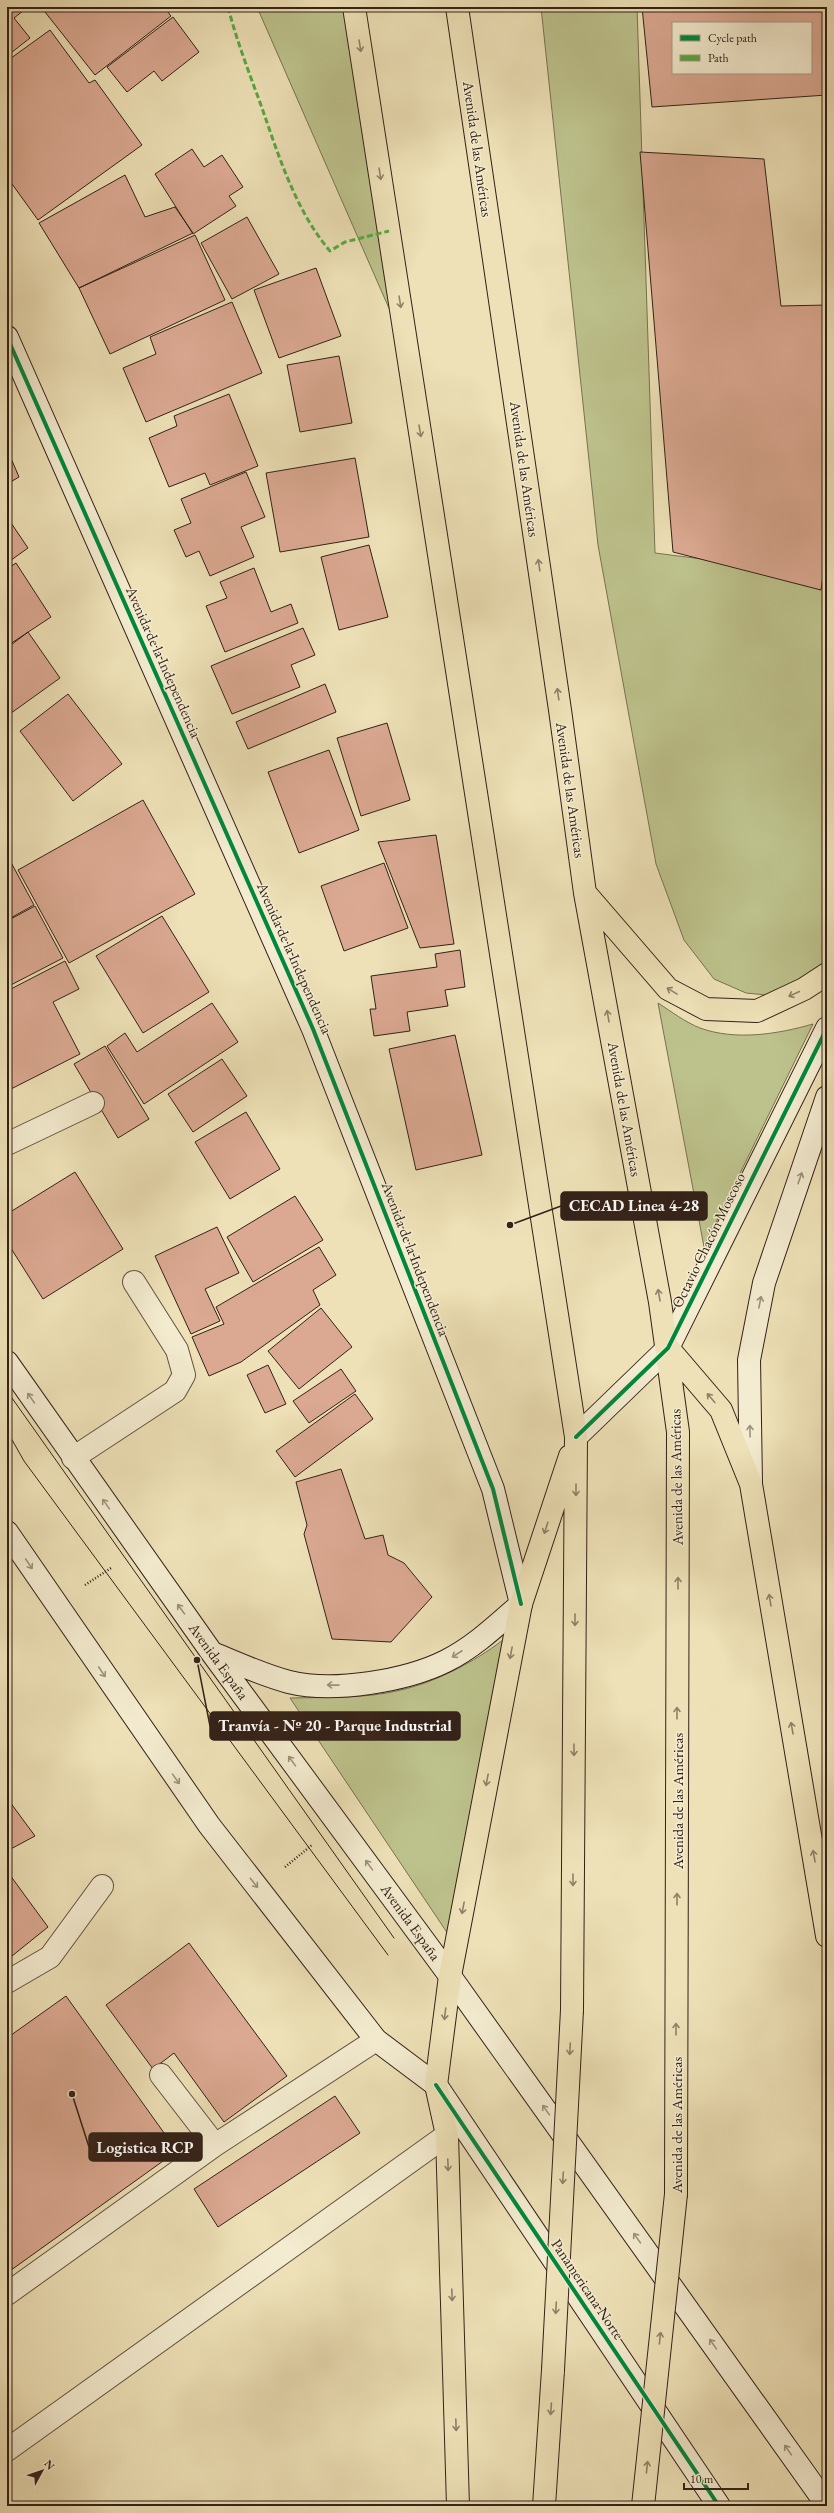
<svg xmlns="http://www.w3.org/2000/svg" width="834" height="2513" viewBox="0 0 834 2513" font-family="'EB Garamond',serif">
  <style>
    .green { fill: #bdc28c; stroke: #787252 }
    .building { fill: #dba992; stroke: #332118; fill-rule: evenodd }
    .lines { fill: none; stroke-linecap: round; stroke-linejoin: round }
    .lane-casing { stroke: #625140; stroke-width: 24 }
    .secondary-casing { stroke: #332118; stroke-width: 24 }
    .primary-casing { stroke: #332118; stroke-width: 24 }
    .path { stroke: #332118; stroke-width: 2.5; stroke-dasharray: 1 2; stroke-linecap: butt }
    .lane { stroke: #f4ecd0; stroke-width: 22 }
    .secondary { stroke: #f4ecd0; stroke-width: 22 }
    .primary { stroke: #eee1b7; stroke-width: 22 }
    .tram { stroke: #332118; stroke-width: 1 }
    .primary-bridge-casing { stroke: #332118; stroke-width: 24; stroke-linecap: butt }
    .primary-bridge { stroke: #eee1b7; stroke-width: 22 }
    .quiet { stroke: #54aa42; stroke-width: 3; stroke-dasharray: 6 3; stroke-linecap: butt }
    .cycleway-casing { stroke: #f4ecd0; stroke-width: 6 }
    .cycleway { stroke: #00873e; stroke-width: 4 }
    .oneway { stroke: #908168 }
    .oneway2 { stroke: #9d917d }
    .labels { text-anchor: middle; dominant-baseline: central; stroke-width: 3; stroke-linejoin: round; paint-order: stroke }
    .street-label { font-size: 15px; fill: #332118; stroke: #f4ecd0 }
    .leader { fill: none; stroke: #332118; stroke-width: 1.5 }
    .callout-dot { fill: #332118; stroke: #f4ecd0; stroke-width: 1.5 }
    .callout { fill: #332118; stroke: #332118; stroke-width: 1.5 }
    .callout-label { font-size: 16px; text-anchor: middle; font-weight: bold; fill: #fff }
  </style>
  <rect width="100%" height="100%" fill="#eee1b7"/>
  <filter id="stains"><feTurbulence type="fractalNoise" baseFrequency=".005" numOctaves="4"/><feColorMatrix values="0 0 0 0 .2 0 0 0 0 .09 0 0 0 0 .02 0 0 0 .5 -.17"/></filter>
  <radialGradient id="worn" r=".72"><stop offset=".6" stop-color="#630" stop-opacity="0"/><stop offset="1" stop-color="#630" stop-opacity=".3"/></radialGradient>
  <path class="green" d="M 257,7 L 343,7 L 395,322 Z
    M 541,7 L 637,7 L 655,553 L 827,575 L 827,964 L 802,982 L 766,995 L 746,993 L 714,979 L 684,940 L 656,864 L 598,545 Z
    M 658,1003 C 672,1012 685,1022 700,1028 C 736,1041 778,1034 813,1024 L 704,1247 Z
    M 503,1640 L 448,1934 L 290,1698 C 327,1697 365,1699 401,1690 C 436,1682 474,1662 503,1640 Z"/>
  <path class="building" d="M 7,7 L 28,7 L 14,18 L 30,38 L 7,56 Z
    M 51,7 L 164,7 L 171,16 L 95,75 L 45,12 Z
    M 642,7 L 827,7 L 827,95 L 652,107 ZM 673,23 L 811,23 L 811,73 L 673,73 Z
    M 173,17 L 199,52 L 162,81 L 154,71 L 127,92 L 107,67 Z
    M 50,30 L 89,83 L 95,80 L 142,145 L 38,220 L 7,177 L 7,61 Z
    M 192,149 L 204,167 L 222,155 L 243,187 L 229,196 L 236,206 L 193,234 L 155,174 Z
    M 640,152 L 764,159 L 781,306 L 827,305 L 827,549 L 821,590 L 673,552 Z
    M 125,175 L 145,217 L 175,207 L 193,233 L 79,288 L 39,223 Z
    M 247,217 L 279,274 L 232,299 L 201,243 Z
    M 195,235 L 225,300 L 110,354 L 79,288 Z
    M 316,268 L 341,336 L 279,358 L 254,290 Z
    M 232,302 L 262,373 L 146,422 L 123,368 L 156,354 L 150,337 Z
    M 339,356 L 352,423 L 300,432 L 287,365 Z
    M 229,394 L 258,466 L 210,485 L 205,473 L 169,487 L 149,438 L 177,426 L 174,416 Z
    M 7,449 L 19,477 L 7,484 Z
    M 355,458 L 369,537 L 280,552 L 266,473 Z
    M 246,472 L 265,517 L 241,527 L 254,557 L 210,576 L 199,551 L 186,557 L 174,530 L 191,523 L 181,499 Z
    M 7,517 L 28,548 L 7,563 Z
    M 369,545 L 388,617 L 339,630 L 321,557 Z
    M 16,563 L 51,617 L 7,646 L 7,569 Z
    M 254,568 L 271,612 L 291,604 L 298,623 L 225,652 L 206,606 L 227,598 L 220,582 Z
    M 303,628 L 315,655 L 291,665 L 300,687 L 232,714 L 211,666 Z
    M 28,632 L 60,678 L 7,716 L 7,648 Z
    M 325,684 L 336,712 L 248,749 L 236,722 Z
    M 68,694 L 122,764 L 73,801 L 20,731 Z
    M 387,723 L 410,800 L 361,816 L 337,738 Z
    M 329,750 L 359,830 L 299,853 L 268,772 Z
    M 143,800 L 195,894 L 69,963 L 18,870 Z
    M 436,835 L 454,944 L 420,948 L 378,842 Z
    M 7,855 L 34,905 L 7,920 Z
    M 384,863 L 408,928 L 344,951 L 321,886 Z
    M 35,906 L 63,958 L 7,987 L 7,921 Z
    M 162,916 L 209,992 L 143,1033 L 96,956 Z
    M 460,950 L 465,987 L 445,990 L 448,1006 L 407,1012 L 410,1031 L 374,1036 L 370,1009 L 376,1009 L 371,976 L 437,967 L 435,954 Z
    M 65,961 L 79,989 L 53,1002 L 80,1054 L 7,1091 L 7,991 Z
    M 212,1003 L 238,1042 L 144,1104 L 107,1046 L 125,1033 L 137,1052 Z
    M 455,1035 L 482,1155 L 416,1170 L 389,1049 Z
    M 105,1046 L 149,1119 L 118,1138 L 74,1064 Z
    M 222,1059 L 247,1096 L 193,1132 L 168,1094 Z
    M 246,1112 L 280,1169 L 230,1199 L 195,1142 Z
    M 75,1172 L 123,1249 L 43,1299 L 7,1242 L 7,1214 Z
    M 295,1196 L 323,1240 L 253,1282 L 227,1237 Z
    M 217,1227 L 239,1273 L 205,1289 L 220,1321 L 191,1334 L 155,1256 Z
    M 319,1247 L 336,1275 L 313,1290 L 320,1305 L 241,1362 L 209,1376 L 192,1337 L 224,1324 L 216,1307 Z
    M 321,1308 L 352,1347 L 299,1389 L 268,1351 Z
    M 268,1365 L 286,1404 L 265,1413 L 247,1375 Z
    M 341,1369 L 356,1391 L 309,1423 L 293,1401 Z
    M 355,1394 L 373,1419 L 295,1477 L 276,1451 Z
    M 341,1469 L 365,1539 L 383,1535 L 388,1555 L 404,1563 L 432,1597 L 391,1642 L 332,1639 L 304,1534 L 307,1525 L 296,1482 Z
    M 7,1798 L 35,1836 L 7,1851 Z
    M 7,1871 L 48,1927 L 7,1960 Z
    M 189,1943 L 287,2076 L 224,2122 L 174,2053 L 153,2069 L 106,2005 Z
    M 66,1996 L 177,2151 L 7,2273 L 7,2038 Z
    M 335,2096 L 360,2133 L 218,2227 L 194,2189 Z"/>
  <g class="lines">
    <defs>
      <path id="lane" d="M 7,1144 L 93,1103
        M 73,1458 L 175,1391 L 184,1375 L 177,1350 L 134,1282
        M 7,1982 L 50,1957 L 102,1886
        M 161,2075 L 215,2145
        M 7,2294 L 215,2145 L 376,2040
        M 7,2450 L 447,2135"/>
      <path id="secondary" d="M 7,337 L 313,1029 L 493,1489 L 521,1604 C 497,1625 474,1647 446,1661 C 406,1681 333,1693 289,1682 C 262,1675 237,1663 212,1653
        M 7,1362 L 212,1653 L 450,1976 L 827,2505
        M 576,1437 L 668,1348 L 827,1028
        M 751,1483 L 749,1360 L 764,1283 L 827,1097
        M 7,1532 L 209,1825 L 376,2040 L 436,2085 L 719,2506"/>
      <path id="primary" d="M 354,7 L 576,1437 L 572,2010
        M 457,7 L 560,710 L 585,893 L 660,1302 L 678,1432 L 676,2194
        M 586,894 L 668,989 L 706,1009 L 757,1011 L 804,989 L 827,974
        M 668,1348 L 721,1410 L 751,1484 L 827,1936
        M 458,2506 L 447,2135 L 436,2085 L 450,1976 L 521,1604 L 570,1456
        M 544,2506 L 553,2370"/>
    </defs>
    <use href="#lane" class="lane-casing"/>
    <use href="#secondary" class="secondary-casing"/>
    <use href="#primary" class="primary-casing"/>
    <path class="path" d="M 85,1585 L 111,1568
      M 285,1867 L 312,1845"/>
    <use href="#lane" class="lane"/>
    <use href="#secondary" class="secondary"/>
    <use href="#primary" class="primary"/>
    <path class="tram" d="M 7,1391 L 394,1938
      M 7,1431 L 24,1461 L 388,1955"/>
    <defs>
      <path id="primary-bridge" d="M 553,2370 L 572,2010
        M 643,2506 L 676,2194"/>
    </defs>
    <use href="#primary-bridge" class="primary-bridge-casing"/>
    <use href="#primary-bridge" class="primary-bridge"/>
    <path class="quiet" d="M 228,7 C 237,42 250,75 262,108 C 279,157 296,211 330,251 L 345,242 L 389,231"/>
    <defs>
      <path id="cycleway" d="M 7,337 L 313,1029 L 493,1489 L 521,1604
        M 576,1437 L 668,1348 L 827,1028
        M 436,2085 L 719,2506"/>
    </defs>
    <use href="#cycleway" class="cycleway-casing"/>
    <use href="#cycleway" class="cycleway"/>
  </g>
  <defs><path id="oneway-shaft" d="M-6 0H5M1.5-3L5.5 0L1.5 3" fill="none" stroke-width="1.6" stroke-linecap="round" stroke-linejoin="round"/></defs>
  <g class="oneway">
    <use href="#oneway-shaft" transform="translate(360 46) rotate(81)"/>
    <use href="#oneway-shaft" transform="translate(380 174) rotate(81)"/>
    <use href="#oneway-shaft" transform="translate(400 302) rotate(81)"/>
    <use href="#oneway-shaft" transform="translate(420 431) rotate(81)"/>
    <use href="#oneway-shaft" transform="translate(539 565) rotate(-98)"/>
    <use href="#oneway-shaft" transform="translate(558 694) rotate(-98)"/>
    <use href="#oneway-shaft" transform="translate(672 991) rotate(-149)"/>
    <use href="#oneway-shaft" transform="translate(794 994) rotate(155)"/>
    <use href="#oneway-shaft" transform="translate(608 1016) rotate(-100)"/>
    <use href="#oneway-shaft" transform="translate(659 1295) rotate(-100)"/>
    <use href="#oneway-shaft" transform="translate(711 1398) rotate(-130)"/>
    <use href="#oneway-shaft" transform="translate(576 1490) rotate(90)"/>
    <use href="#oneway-shaft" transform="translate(546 1528) rotate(108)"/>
    <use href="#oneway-shaft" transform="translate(678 1583) rotate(-90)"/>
    <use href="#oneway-shaft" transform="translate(770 1600) rotate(-100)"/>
    <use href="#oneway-shaft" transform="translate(575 1620) rotate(90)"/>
    <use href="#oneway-shaft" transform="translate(511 1653) rotate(101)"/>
    <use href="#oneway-shaft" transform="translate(677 1713) rotate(-90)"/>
    <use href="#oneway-shaft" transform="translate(792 1728) rotate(-100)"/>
    <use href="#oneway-shaft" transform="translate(574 1750) rotate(90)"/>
    <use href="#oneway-shaft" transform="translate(487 1780) rotate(101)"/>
    <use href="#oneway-shaft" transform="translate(814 1856) rotate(-100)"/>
    <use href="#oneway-shaft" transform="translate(573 1880) rotate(90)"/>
    <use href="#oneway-shaft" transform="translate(677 1899) rotate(-90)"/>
    <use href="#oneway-shaft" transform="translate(463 1908) rotate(101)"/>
    <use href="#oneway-shaft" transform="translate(445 2014) rotate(97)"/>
    <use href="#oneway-shaft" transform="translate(676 2029) rotate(-90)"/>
    <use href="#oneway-shaft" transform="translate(570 2049) rotate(93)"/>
    <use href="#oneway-shaft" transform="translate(448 2165) rotate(88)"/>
    <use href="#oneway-shaft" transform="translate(563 2178) rotate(93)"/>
    <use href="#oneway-shaft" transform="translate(452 2295) rotate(88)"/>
    <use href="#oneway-shaft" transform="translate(556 2308) rotate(93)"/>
    <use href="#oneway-shaft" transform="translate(660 2338) rotate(-84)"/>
    <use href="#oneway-shaft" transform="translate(551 2409) rotate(94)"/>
    <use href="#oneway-shaft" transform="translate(456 2425) rotate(88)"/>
    <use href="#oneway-shaft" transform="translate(647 2467) rotate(-84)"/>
  </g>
  <g class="oneway2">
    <use href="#oneway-shaft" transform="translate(800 1178) rotate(-71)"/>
    <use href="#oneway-shaft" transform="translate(760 1302) rotate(-79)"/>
    <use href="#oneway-shaft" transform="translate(31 1398) rotate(-125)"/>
    <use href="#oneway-shaft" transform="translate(750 1431) rotate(-91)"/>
    <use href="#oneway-shaft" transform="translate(106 1504) rotate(-125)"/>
    <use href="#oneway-shaft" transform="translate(29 1564) rotate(56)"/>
    <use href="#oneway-shaft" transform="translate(181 1609) rotate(-126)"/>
    <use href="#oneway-shaft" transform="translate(457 1654) rotate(147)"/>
    <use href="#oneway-shaft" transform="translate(102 1672) rotate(56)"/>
    <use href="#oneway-shaft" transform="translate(333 1685) rotate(-179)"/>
    <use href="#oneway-shaft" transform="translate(292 1761) rotate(-126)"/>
    <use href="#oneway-shaft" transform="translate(176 1779) rotate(55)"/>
    <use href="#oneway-shaft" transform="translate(369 1865) rotate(-126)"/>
    <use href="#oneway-shaft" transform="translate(254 1883) rotate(52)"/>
    <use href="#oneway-shaft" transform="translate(546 2110) rotate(-125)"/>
    <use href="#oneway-shaft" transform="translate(637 2238) rotate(-125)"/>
    <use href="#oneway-shaft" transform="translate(713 2344) rotate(-125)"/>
    <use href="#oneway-shaft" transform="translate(788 2450) rotate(-125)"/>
  </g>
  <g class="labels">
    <g class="street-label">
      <text transform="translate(478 149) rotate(82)">Avenida de las Américas</text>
      <text transform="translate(525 469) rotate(82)">Avenida de las Américas</text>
      <text transform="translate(164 662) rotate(66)">Avenida de la Independencia</text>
      <text transform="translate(571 790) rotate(82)">Avenida de las Américas</text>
      <text transform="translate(295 958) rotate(66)">Avenida de la Independencia</text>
      <text transform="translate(625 1109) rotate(80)">Avenida de las Américas</text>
      <text transform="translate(708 1240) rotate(-64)">Octavio Chacón Moscoso</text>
      <text transform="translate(416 1259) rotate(69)">Avenida de la Independencia</text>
      <text transform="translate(676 1477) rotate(-91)">Avenida de las Américas</text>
      <text transform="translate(219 1661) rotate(54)">Avenida España</text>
      <text transform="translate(677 1801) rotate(-90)">Avenida de las Américas</text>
      <text transform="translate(411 1922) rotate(54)">Avenida España</text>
      <text transform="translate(676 2125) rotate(-90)">Avenida de las Américas</text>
      <text transform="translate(588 2289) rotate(56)">Panamericana Norte</text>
    </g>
  </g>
  <path class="leader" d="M510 1225L561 1206M197 1660L210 1726M72 2094L89 2147"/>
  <g class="callout-dot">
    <circle cx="510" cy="1225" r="4"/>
    <circle cx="197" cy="1660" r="4"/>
    <circle cx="72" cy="2094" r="4"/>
  </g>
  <g class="callout">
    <rect x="561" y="1192" width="146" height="28" rx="4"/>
    <rect x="210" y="1712" width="250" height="28" rx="4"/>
    <rect x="89" y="2133" width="113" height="28" rx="4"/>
  </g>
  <g class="callout-label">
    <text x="634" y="1211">CECAD Linea 4-28</text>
    <text x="335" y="1731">Tranvía - Nº 20 - Parque Industrial</text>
    <text x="145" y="2153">Logistica RCP</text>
  </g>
  <rect width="834" height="2513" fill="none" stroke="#eee1b7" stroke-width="24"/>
  <rect x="8" y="8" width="818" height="2497" fill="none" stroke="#332118" stroke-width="2"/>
  <rect x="12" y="12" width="810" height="2489" fill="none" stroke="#332118"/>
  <rect x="672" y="22" width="140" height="52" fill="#f4ecd0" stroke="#a79b86"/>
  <rect x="680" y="35" width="20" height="6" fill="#00873e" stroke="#a79b86"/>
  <text x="708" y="42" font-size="12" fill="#332118">Cycle path</text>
  <rect x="680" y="55" width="20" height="6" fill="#54aa42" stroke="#a79b86"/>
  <text x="708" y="62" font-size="12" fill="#332118">Path</text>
  <g transform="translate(42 2471) rotate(50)" stroke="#f4ecd0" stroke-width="3" paint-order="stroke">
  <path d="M0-3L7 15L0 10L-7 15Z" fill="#332118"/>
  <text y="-6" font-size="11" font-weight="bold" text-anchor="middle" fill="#332118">N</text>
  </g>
  <path d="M684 2483v6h64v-6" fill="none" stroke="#332118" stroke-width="2"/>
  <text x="690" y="2483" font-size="12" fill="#332118" stroke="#f4ecd0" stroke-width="3" paint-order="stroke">10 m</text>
  <rect width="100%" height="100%" filter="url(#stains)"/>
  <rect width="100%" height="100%" fill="url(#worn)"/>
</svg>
